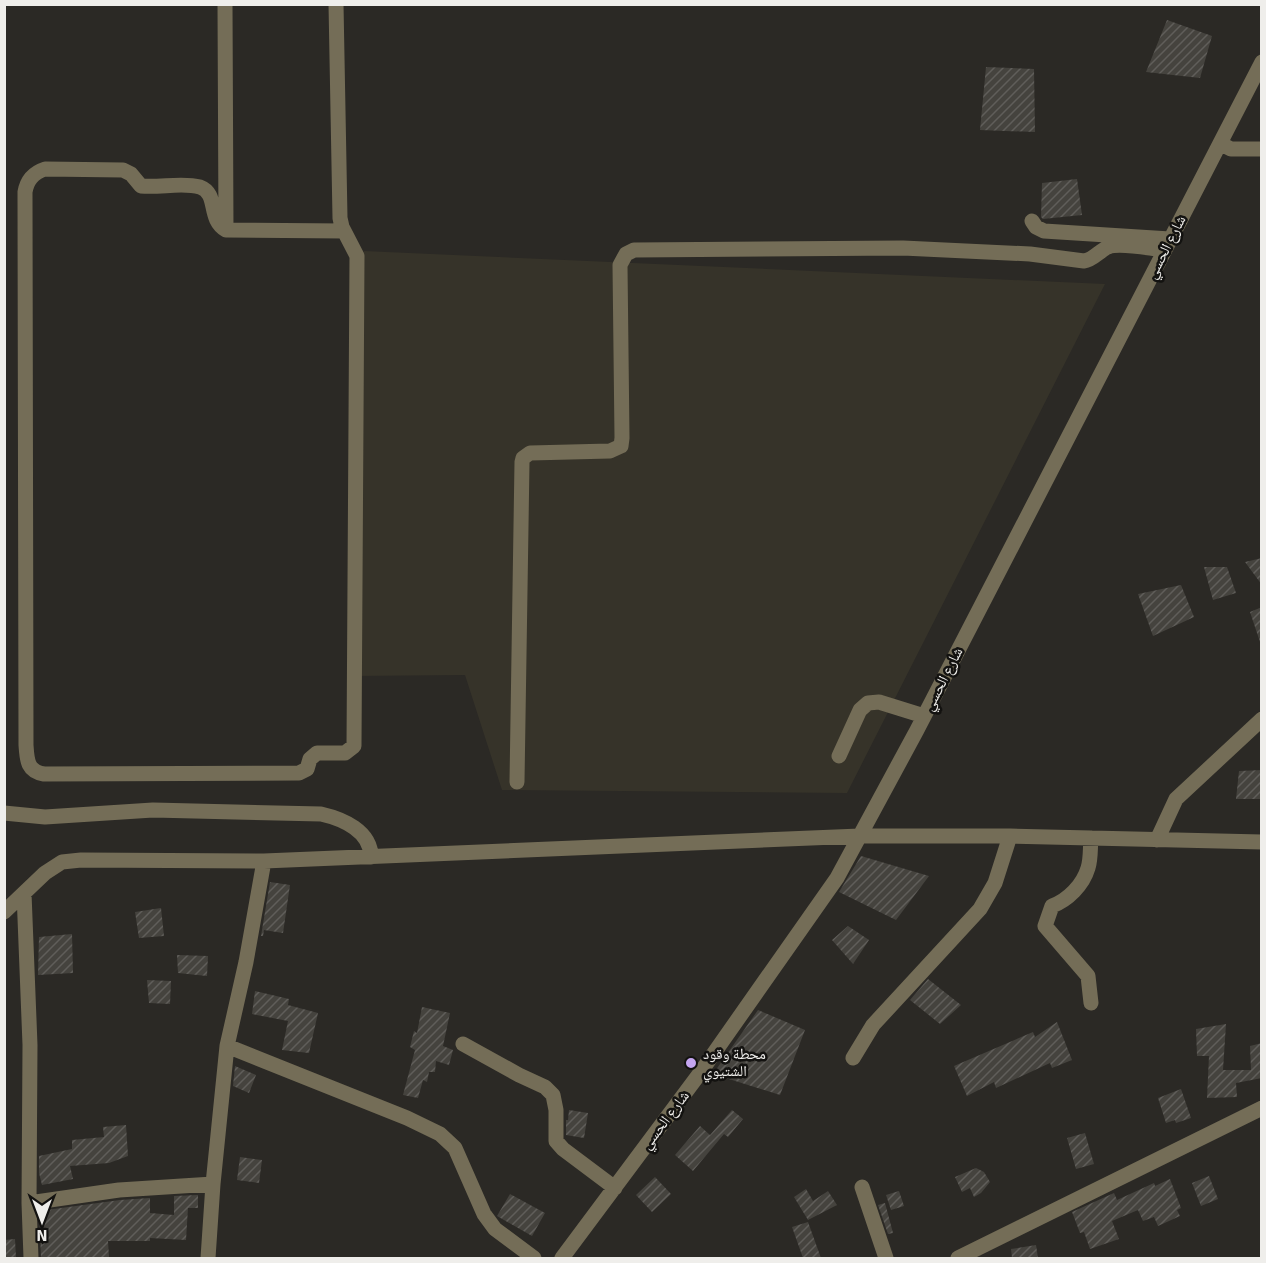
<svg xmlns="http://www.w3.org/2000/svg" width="1266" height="1263" viewBox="0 0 1266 1263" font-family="Signika,'Noto Naskh Arabic',sans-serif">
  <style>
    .built { fill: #363329 }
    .building { fill: url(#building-hatch) }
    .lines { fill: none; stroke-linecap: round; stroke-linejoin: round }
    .minor { stroke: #746d57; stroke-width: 15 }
    .poi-dot { fill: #c5a6f0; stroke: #131210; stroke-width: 2 }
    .labels { text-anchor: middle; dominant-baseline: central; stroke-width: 5; stroke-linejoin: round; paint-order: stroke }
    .street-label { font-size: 15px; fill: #efeeeb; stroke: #131210 }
    .poi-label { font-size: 15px; fill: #efeeeb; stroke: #131210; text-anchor: start }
  </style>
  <defs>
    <pattern id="building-hatch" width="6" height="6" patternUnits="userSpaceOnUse" patternTransform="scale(1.5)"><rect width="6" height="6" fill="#45433e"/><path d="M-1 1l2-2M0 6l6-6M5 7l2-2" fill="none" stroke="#605e5a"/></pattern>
  </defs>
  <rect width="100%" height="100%" fill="#2b2925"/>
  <path class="built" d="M 364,251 L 1105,284 L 847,793 L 502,790 L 465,675 L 352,676 Z"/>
  <path class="building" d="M 1167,20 L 1212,36 L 1200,78 L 1146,72 Z
    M 986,67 L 1034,69 L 1035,132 L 980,130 Z
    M 1077,179 L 1082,215 L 1043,219 L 1041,217 L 1042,183 Z
    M 1262,558 L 1262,585 L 1245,562 Z
    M 1204,567 L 1227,567 L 1236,593 L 1213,600 Z
    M 1181,585 L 1194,617 L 1153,636 L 1138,594 Z
    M 1262,607 L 1262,642 L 1260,642 L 1250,612 Z
    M 1262,770 L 1262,799 L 1236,799 L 1239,771 Z
    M 861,856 L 929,876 L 896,920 L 839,892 Z
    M 270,882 L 290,885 L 283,933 L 264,930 L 263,936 L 261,936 Z
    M 161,908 L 164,936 L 139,938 L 135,912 Z
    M 848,926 L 869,940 L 853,964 L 832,940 Z
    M 72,934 L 73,973 L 38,975 L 39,937 Z
    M 177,955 L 208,956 L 207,976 L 178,973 Z
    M 928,979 L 961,1005 L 940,1024 L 910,1000 Z
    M 147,980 L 171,981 L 170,1004 L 149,1003 Z
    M 255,991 L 289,999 L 288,1005 L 318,1013 L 309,1053 L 282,1050 L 288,1021 L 252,1014 Z
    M 422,1007 L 450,1013 L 443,1046 L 453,1050 L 449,1065 L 436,1061 L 435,1072 L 429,1072 L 427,1082 L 423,1080 L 418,1098 L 403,1095 L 415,1050 L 410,1047 L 414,1031 L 417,1033 Z
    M 758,1010 L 805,1030 L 780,1095 L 713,1074 Z
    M 1057,1022 L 1072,1060 L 1052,1068 L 1050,1063 L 996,1088 L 994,1082 L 967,1096 L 954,1066 L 1033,1032 L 1035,1037 Z
    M 1226,1024 L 1223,1070 L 1251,1070 L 1250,1046 L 1262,1043 L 1262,1078 L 1236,1083 L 1237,1097 L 1207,1098 L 1209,1056 L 1197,1056 L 1196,1029 Z
    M 235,1066 L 256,1075 L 249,1093 L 233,1086 Z
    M 1181,1089 L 1191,1118 L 1176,1123 L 1175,1120 L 1166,1123 L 1158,1098 Z
    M 569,1110 L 588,1113 L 584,1138 L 566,1135 L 566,1120 L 568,1120 Z
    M 732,1110 L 743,1119 L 728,1137 L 724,1134 L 693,1171 L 675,1155 L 700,1126 L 710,1135 Z
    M 126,1125 L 128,1156 L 109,1163 L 70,1166 L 73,1179 L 42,1185 L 39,1173 L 39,1156 L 72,1149 L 72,1140 L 104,1137 L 103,1127 Z
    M 1085,1133 L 1094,1164 L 1076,1169 L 1067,1138 Z
    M 240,1157 L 262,1160 L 259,1183 L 237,1180 Z
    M 976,1168 L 984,1172 L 990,1182 L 981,1193 L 974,1197 L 970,1188 L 962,1192 L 955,1177 Z
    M 1209,1176 L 1218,1199 L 1201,1206 L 1192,1183 Z
    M 655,1177 L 671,1194 L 652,1212 L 636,1195 Z
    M 1170,1179 L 1181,1208 L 1177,1210 L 1180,1216 L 1158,1226 L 1154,1217 L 1143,1221 L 1138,1210 L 1112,1221 L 1119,1239 L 1090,1249 L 1084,1232 L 1080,1233 L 1072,1212 L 1114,1193 L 1117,1200 L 1154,1183 L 1155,1186 Z
    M 806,1189 L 813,1201 L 828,1191 L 837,1205 L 808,1220 L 794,1197 Z
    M 899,1191 L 904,1206 L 891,1210 L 886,1195 Z
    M 510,1194 L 545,1213 L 532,1236 L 497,1216 Z
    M 198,1195 L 198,1208 L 188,1208 L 186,1240 L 150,1238 L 150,1241 L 108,1241 L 109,1257 L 41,1258 L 39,1211 L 120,1200 L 150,1198 L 150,1213 L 174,1215 L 174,1196 Z
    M 885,1203 L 893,1233 L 888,1234 L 878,1205 Z
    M 808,1222 L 817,1247 L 821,1258 L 803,1258 L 792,1227 Z
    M 15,1239 L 16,1258 L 4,1258 L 4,1240 Z
    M 1036,1245 L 1038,1258 L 1012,1258 L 1011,1249 Z"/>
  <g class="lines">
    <path class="minor" d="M 225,4 L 226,230
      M 336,4 L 340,218 L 342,227 L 357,256 L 354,746 L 345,753 L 317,753 L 310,759 L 307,769 L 299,773 L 44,774 C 27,771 27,760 26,745 L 25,192 C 27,180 33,173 45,169 L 123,170 L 131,174 L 141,186 C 160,188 182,182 200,187 C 219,194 207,219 226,230 L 344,231
      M 1221,144 L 1231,149 L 1262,149
      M 1032,221 L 1036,227 L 1044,231 L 1170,239
      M 839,756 L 860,710 L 868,703 L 879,702 L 924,716
      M 517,782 L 522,462 L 523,458 L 530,453 L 610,451 L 621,446 L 622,438 L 620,265 L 626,254 L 634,250 L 903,248 L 1030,254 L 1084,261 C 1093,260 1099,251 1108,247 C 1120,242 1151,249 1165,250
      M 4,813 L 45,817 L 153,810 L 321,814 C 343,819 371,831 371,857
      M 1091,838 C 1090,848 1091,859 1088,868 C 1083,885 1068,900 1052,906 L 1045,926 L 1088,976 L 1091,1003
      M 1157,840 L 1176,799 L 1262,719
      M 24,893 L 30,1045 L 29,1203 L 31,1258
      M 4,912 L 45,873 L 62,862 L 81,860 L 264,861 L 860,836 L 1010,836 L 1262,842
      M 463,1044 L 519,1075 L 545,1087 L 553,1095 L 556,1110 L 556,1141 L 563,1149 L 615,1188
      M 227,1046 L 407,1118 L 440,1134 L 455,1148 L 484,1214 L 495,1229 L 534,1258
      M 853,1058 L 873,1025 L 980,909 L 995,883 L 1010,836
      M 862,1187 L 886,1258
      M 29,1203 L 119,1190 L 213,1184
      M 208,1258 L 213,1184 L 227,1046 L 246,962 L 264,861
      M 562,1258 L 700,1073 L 837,878 L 917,730 L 1262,62
      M 958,1258 L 1262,1108"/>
  </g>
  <circle class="poi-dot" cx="691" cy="1063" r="6"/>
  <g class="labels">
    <g class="street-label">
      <text transform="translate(1166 247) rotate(-63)">شارع الحسي</text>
      <text transform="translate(943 679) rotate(-63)">شارع الحسي</text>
      <text transform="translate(665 1120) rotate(-53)">شارع الحسي</text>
    </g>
    <g class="poi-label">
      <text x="703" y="1054">محطة وقود<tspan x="703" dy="17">الشتيوي</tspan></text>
    </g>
  </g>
  <rect width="1266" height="1263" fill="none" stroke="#efeeeb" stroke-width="12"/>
  <g transform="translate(42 1221) rotate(180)" stroke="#131210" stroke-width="4.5" paint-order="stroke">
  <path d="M0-4.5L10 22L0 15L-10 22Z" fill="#efeeeb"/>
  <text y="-9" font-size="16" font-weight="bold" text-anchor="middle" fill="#efeeeb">N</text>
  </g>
</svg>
